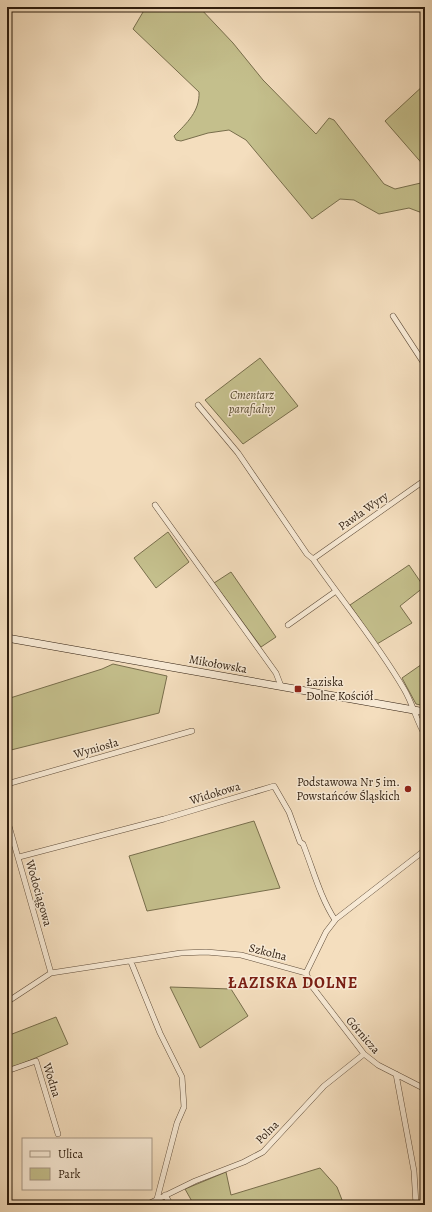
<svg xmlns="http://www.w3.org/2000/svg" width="432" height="1212" viewBox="0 0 432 1212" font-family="Alegreya,serif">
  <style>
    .green { fill: #c4bf8c; stroke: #786e4c }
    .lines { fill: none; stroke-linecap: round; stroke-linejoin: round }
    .street-casing { stroke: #5f4c39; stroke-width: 6 }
    .secondary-casing { stroke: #2d1c0d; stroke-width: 8 }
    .street { stroke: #f8ead5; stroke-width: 5 }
    .secondary { stroke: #f8ead5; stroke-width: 7 }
    .poi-dot { fill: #8f2418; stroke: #f8ead5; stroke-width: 1.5 }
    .labels { text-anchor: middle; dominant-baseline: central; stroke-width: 3; stroke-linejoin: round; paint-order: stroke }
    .park-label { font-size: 12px; font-style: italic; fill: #5a4d33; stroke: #f8ead5 }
    .street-label { font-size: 12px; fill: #2d1c0d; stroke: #f8ead5 }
    .poi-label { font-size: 12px; fill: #2d1c0d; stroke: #f8ead5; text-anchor: start }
    .district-label { font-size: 16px; font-weight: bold; letter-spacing: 1px; fill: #7a1f14; stroke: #f8ead5 }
  </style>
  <rect width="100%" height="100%" fill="#f4debe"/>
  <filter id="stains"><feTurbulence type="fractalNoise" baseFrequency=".005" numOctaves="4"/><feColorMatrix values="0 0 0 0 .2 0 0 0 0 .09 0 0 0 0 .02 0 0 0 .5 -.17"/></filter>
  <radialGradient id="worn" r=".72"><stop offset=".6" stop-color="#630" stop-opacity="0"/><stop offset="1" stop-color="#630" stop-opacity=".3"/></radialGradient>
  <path class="green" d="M 146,7 L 199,7 L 233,43 L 263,80 L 316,134 L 329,118 L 334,120 L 384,184 L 395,189 L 425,182 L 425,214 L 409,208 L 379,214 L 354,200 L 340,199 L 312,219 L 246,140 L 229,130 L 208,133 L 181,141 L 176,140 L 174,136 C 187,123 200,111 199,92 L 133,29 Z
    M 425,84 L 425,167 L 385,121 Z
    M 260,358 L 298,406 L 243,444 L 205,400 Z
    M 168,532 L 189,562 L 156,588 L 134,558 Z
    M 409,565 L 424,587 L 400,606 L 412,623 L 377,644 L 350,605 Z
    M 231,572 L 276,637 L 261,647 L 214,583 Z
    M 425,662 L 425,706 L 416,704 L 402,678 Z
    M 113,664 L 167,676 L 159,713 L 7,751 L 7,699 L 102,669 Z
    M 254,821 L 280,888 L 147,911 L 129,856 Z
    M 170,987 L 231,989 L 248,1016 L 200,1048 Z
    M 56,1017 L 68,1044 L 19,1065 L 11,1067 L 7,1066 L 7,1036 Z
    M 320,1168 L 337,1187 L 344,1205 L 194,1205 L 185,1189 L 226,1172 L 231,1195 Z"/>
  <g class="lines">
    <defs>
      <path id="street" d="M 393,316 L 425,365
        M 198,405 L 238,453 L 307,554 L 313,559 C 343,602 378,644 404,689 C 413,704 416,720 425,735
        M 155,505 L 276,673 L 281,686
        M 313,559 L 425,480
        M 288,625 L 336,591
        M 7,784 L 192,731
        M 7,819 L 51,973
        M 425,850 L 336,919 L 326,932 L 306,973 L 311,985 L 364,1054 L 378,1065 L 425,1089
        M 19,857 L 164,819 L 274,786 L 289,812 L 300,842 L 303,844 C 313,869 320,897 335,920
        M 131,962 L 160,1033 L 182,1077 L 184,1107 L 177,1123 L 157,1199
        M 7,1002 L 51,973 L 181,953 L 206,952 L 241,955 L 306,973
        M 7,1071 L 36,1061 L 58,1134
        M 396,1074 L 414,1171 L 416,1205
        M 165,1195 L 171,1205
        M 146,1205 L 195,1181 L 244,1162 L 263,1152 L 324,1086 L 364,1054"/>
      <path id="secondary" d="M 7,638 L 425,712"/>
    </defs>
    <use href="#street" class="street-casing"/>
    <use href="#secondary" class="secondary-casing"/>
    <use href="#street" class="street"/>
    <use href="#secondary" class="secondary"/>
  </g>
  <g class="poi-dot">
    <rect x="294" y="685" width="8" height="8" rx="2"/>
    <circle cx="408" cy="789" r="4"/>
  </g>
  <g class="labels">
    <g class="park-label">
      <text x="252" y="395">Cmentarz<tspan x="252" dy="14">parafialny</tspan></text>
    </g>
    <g class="street-label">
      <text transform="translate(363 511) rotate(-35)">Pawła Wyry</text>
      <text transform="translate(218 664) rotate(10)">Mikołowska</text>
      <text transform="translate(96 748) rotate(-16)">Wyniosła</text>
      <text transform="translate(215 793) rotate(-17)">Widokowa</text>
      <text transform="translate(39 893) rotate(74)">Wodociągowa</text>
      <text transform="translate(268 952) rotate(14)">Szkolna</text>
      <text transform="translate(363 1035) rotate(49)">Górnicza</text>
      <text transform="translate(52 1080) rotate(73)">Wodna</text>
      <text transform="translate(267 1132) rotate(-45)">Polna</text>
    </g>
    <g class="poi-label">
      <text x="306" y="682">Łaziska<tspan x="306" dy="14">Dolne Kościół</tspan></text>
      <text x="400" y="782" text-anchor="end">Podstawowa Nr 5 im.<tspan x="400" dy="14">Powstańców Śląskich</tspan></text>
    </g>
    <g class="district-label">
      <text x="293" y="983">ŁAZISKA DOLNE</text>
    </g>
  </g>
  <rect width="432" height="1212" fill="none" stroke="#f4debe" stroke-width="24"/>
  <rect x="8" y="8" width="416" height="1196" fill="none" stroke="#2d1c0d" stroke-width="2"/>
  <rect x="12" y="12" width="408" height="1188" fill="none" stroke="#2d1c0d"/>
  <rect x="22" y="1138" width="130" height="52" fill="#f8ead5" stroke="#a79885"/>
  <rect x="30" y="1151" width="20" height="6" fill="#f8ead5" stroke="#a79885"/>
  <text x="58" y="1158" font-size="12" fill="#2d1c0d">Ulica</text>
  <rect x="30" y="1168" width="20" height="12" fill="#c4bf8c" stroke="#a79885"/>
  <text x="58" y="1178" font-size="12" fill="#2d1c0d">Park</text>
  <rect width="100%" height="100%" filter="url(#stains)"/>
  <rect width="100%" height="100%" fill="url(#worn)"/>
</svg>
